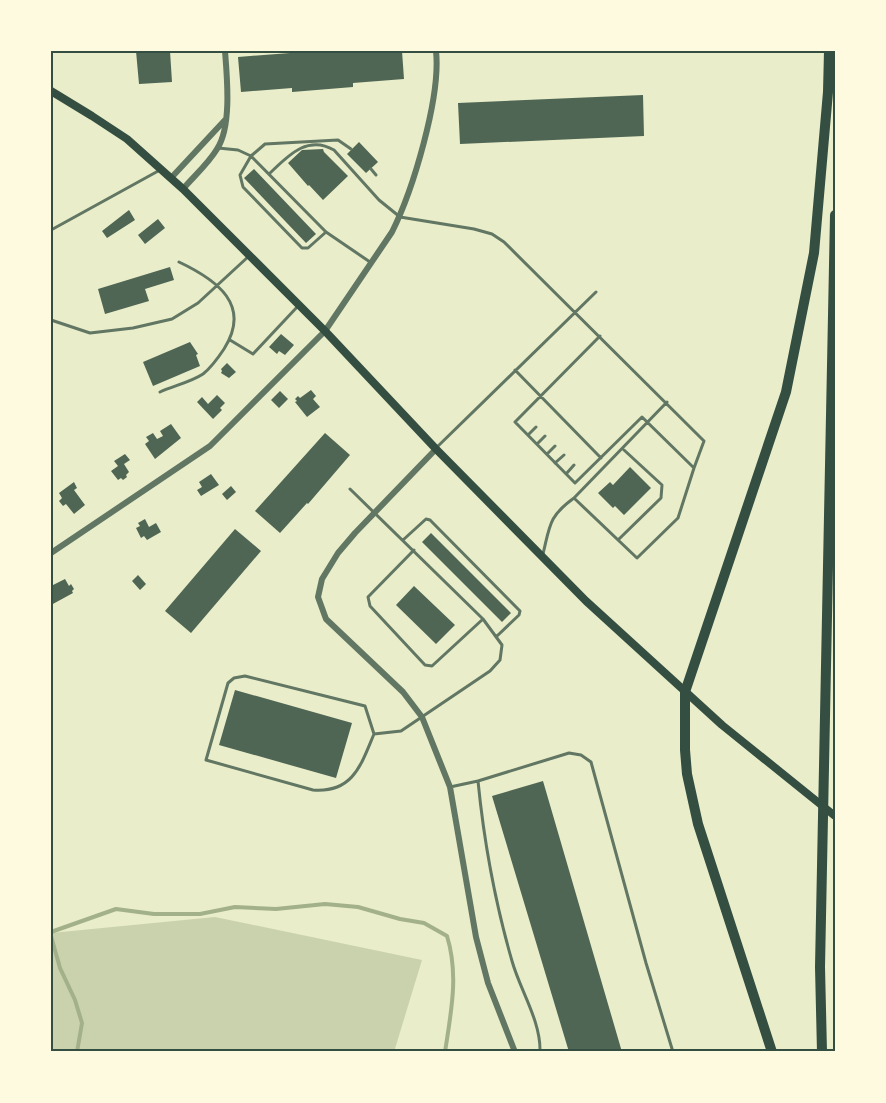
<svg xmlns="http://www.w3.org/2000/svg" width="886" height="1103" viewBox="0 0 886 1103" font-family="'Nunito Sans',sans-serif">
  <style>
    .green { fill: #cad2ad }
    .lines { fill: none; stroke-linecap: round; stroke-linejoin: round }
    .stream { stroke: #a3b18a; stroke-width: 4 }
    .building { fill: #4f6655 }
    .service { stroke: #617663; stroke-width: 3 }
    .minor { stroke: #617663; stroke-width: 6 }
    .secondary { stroke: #344e41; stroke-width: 8 }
    .motorway { stroke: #344e41; stroke-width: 10 }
    .neatline { fill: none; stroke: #344e41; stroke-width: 2 }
  </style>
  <rect width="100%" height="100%" fill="#e9edc9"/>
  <path class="green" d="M 215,917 L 422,960 L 394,1052 L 51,1052 L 51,933 Z"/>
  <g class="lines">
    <path class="stream" d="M 51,932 L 116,909 L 154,914 L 200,914 L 235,907 L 276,909 L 325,904 L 358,907 L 400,919 L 424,923 L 447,936 C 459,975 451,1012 445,1052
      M 51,936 L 60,968 L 75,1000 L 82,1023 L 77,1052"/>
  </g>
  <path class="building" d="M 136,51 L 170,51 L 172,82 L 139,84 Z
    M 289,51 L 402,51 L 404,79 L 353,83 L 353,87 L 292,92 L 292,88 L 241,92 L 238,57 L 290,53 Z
    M 643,95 L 644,136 L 460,144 L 458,103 Z
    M 359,142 L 378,162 L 366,173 L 347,154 Z
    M 323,149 L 324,152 L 348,176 L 323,200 L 309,185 L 308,186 L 288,163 L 302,150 Z
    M 254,169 L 316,234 L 306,243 L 244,178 Z
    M 129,210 L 135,220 L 107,238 L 102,231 Z
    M 158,219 L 165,228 L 145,244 L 138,235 Z
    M 170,267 L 174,280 L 145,289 L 149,301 L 105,314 L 98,289 Z
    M 281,334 L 294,345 L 285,355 L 279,351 L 277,354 L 269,347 Z
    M 190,342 L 198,354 L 196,355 L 200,366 L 153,386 L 143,362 Z
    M 227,363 L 236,372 L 229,378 L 221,373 L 222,371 L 221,369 Z
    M 311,390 L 316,396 L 313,399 L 320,407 L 307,417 L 295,402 L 297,401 L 295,399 L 298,396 L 300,398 Z
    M 280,391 L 288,399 L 279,408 L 271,400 Z
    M 217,395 L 225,403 L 220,408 L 222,410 L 213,419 L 197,402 L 202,397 L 208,404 Z
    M 171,424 L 181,438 L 155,459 L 145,444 L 149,441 L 146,437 L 153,433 L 157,439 L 163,436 L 160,431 Z
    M 325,433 L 350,455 L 308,504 L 307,503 L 280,533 L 255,511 Z
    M 125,454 L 130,460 L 124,464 L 129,472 L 126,475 L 127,477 L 123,480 L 121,478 L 118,480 L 111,471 L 118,466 L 114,461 Z
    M 630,467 L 651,488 L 624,515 L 615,506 L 613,508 L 598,493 L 610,482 L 613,485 Z
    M 211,474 L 219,485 L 201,496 L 197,490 L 202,487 L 199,482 Z
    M 74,482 L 77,488 L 74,490 L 85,505 L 74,514 L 66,504 L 63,506 L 59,501 L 62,498 L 59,493 Z
    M 231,486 L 236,492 L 227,500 L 222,494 Z
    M 145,519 L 149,527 L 156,523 L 161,532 L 147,540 L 144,536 L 141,538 L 136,528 L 140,526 L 138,523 Z
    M 235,529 L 261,551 L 191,633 L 165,611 Z
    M 431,533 L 511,613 L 502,622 L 422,542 Z
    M 138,575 L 146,584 L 140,590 L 132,581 Z
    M 65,579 L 69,586 L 71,584 L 74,589 L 72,591 L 73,593 L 51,605 L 51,586 Z
    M 414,586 L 455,625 L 436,644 L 396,605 Z
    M 235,690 L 352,723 L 336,778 L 219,745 Z
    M 543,781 L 622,1052 L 569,1052 L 492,796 Z"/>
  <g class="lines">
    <path class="service" d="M 218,148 L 238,150 L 251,156 L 326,232 L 370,262
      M 371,169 L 376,175
      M 269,174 C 287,157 307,134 334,150 L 379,200 L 400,217 L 474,229 L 492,234 L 504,242 L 704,441 L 694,468 L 642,417 L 575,483 L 515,422 L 600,336
      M 51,230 L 160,170
      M 326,232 L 308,248 L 302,248 L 243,187 L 240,175 L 251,156 L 265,144 L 338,140 L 351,149
      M 51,320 L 90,333 L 133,328 L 172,319 L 198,303 L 249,256
      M 230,340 L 253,354 L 299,305
      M 515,370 L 601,458
      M 160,392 C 173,386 191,382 203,374 C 212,367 218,358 224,349 C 252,305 217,280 179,262
      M 528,435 L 536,427
      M 537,444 L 545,436
      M 436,448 L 596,292
      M 547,454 L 555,446
      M 555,463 L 564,455
      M 566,474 L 574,465
      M 350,489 L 483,619 L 502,645 L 500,660 L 490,671 L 401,731 L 374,734 C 361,765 353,793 313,790 L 206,760 L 228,683 L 234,678 L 245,676 L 365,706 L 374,734
      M 575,499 L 637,558 L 678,518 L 694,468
      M 403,540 L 426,519 L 430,520 L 520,611 L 519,615 L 497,636
      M 618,540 L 661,498 L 662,485 L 624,450
      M 414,550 L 368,597 L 370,606 L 425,665 L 432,666 L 483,619
      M 543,554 C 550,525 549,516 574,498 L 667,402
      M 478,781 L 569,753 L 581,755 L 591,762 L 646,963 L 673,1052
      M 450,787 L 478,781 C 484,842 495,902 512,961 C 520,990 541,1021 540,1052"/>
    <path class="minor" d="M 171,178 L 225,120
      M 183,189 C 194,176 208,164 217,149 C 232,127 227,77 225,51
      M 436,449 L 355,533 L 338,553 L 322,579 L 318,597 L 326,619 L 403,692 L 422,717 L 450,787 L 476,937 L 488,983 L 515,1052
      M 51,553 L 210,446 L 325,331 L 392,232 C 413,190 441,97 436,51"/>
    <path class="secondary" d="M 51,91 L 92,116 L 127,139 L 183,189 L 325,331 L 436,449 L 586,601 L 722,725 L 835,816"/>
    <path class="motorway" d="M 772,1052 L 698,824 L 687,774 L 685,750 L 685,692 L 786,392 L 814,253 L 828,92 L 829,51
      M 822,1052 L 820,967 L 835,215"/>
  </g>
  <rect width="886" height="1103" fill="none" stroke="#fefae0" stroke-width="105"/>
  <rect x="52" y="52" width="782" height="998" class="neatline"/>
</svg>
